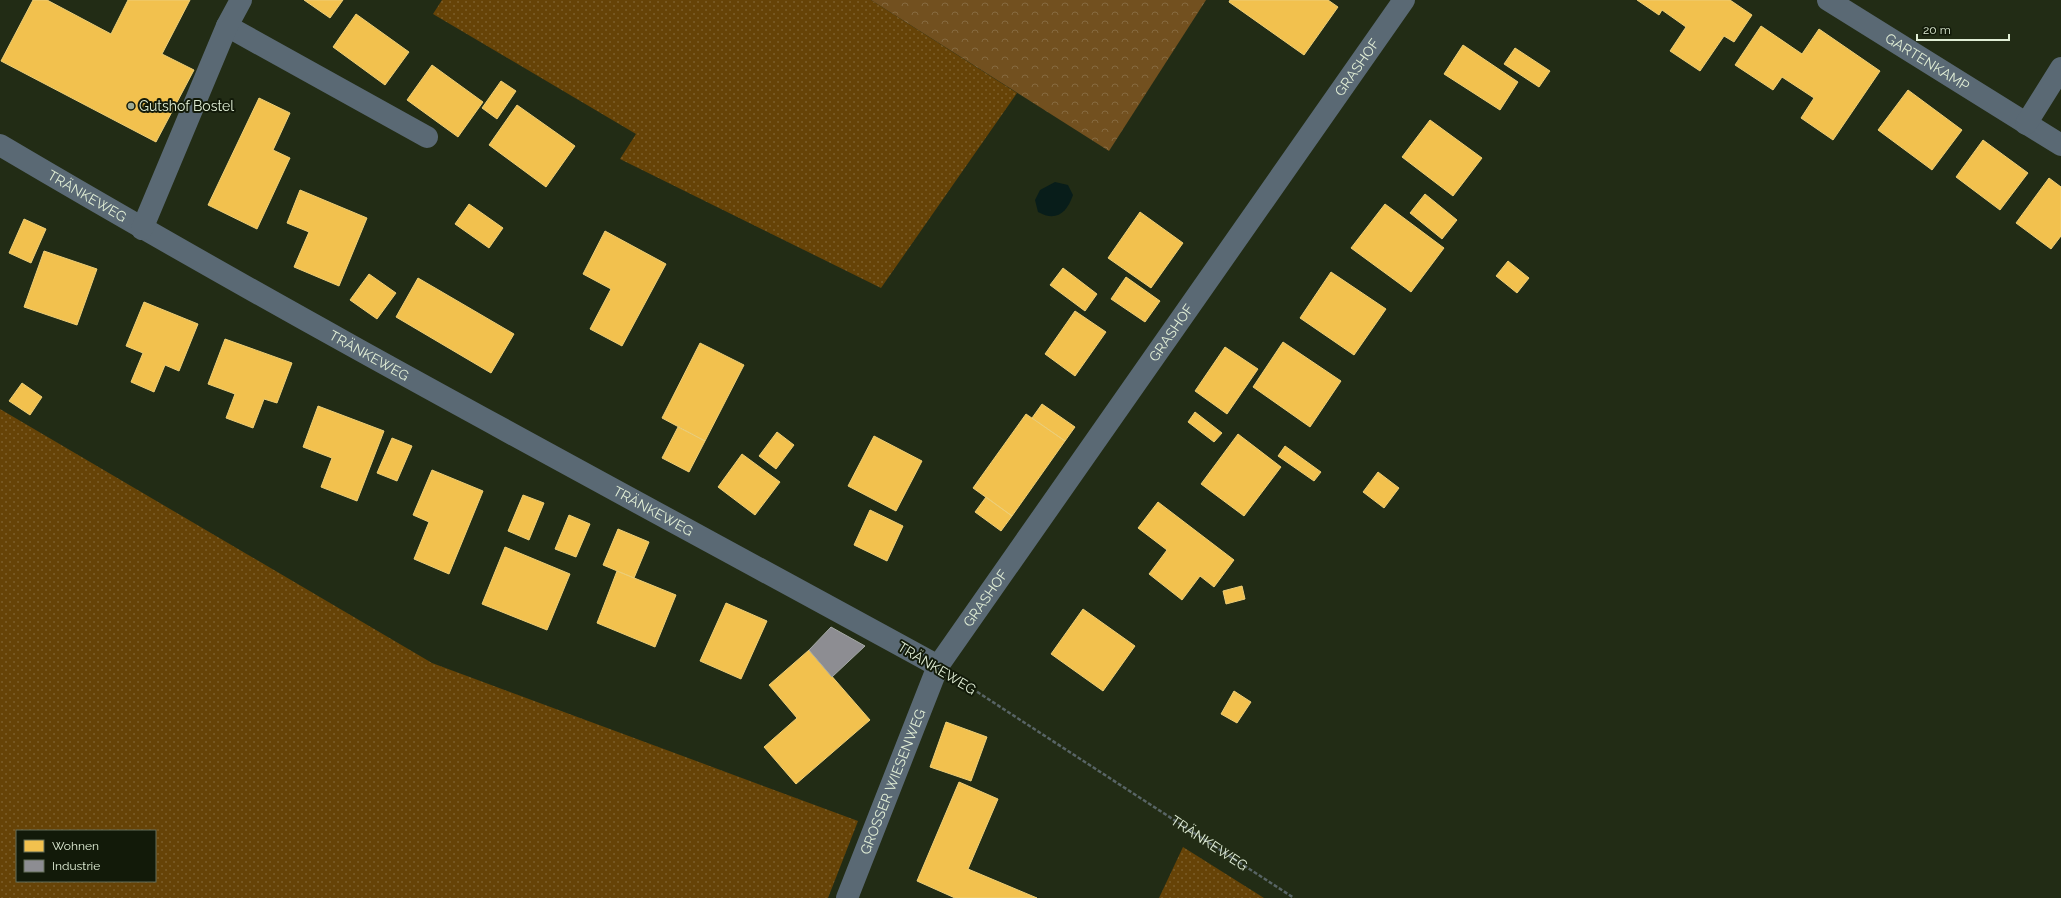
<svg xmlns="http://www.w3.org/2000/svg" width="2061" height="898" viewBox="0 0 2061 898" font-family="Raleway,sans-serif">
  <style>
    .grass { fill: url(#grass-dots); fill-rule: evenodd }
    .forest { fill: url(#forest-crowns) }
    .water { fill: #081d1a }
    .homes { fill: #f2c14e; stroke: #edce77 }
    .industry { fill: #8d8d92; stroke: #a6aaa6 }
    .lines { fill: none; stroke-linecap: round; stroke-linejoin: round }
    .path { stroke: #586465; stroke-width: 2.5; stroke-dasharray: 4 2; stroke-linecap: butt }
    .street { stroke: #5a6974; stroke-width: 22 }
    .poi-dot { fill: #9eaa92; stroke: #121a09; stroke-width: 1.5 }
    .labels { text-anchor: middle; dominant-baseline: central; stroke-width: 4; stroke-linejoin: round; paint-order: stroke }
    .street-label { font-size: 14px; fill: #e1eed6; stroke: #121a09 }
    .poi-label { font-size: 14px; fill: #e1eed6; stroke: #121a09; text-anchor: start }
  </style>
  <defs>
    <pattern id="grass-dots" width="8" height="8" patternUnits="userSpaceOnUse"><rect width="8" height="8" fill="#664307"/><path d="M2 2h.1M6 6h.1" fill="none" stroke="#7c5e2a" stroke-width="1.8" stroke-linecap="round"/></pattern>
    <pattern id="forest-crowns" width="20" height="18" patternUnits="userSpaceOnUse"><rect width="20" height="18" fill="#72501f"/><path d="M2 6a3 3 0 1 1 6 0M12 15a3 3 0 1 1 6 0" fill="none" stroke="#866a3f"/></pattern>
  </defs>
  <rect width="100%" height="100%" fill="#222c15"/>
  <path class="grass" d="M 442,0 L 871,0 L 1017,93 L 881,288 L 620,159 L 636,134 L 433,14 Z
    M 0,409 L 432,663 L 858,821 L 828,898 L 0,898 ZM 17,831 L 155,831 L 155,881 L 17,881 Z
    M 1183,847 L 1264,898 L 1159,898 Z"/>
  <path class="forest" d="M 871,0 L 1206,0 L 1109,151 Z"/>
  <path class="water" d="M 1055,182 L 1068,185 L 1073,195 C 1067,213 1056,222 1038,212 L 1035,200 L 1040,190 Z"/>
  <path class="homes" d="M 33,0 L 47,0 L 111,34 L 128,0 L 190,0 L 162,54 L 194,70 L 156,142 L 1,61 Z
    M 304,0 L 343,0 L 330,18 Z
    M 1230,0 L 1328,0 L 1338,7 L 1304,55 L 1229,2 Z
    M 1637,0 L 1730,0 L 1752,15 L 1734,42 L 1724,36 L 1700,71 L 1670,51 L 1686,27 L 1662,10 L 1659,15 Z
    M 356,14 L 409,52 L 385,85 L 333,47 Z
    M 1761,26 L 1802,54 L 1819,29 L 1880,71 L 1833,140 L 1801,118 L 1814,98 L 1782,77 L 1773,90 L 1735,65 Z
    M 1463,45 L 1518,82 L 1500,110 L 1444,74 Z
    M 1515,48 L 1550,71 L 1539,87 L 1504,64 Z
    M 432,65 L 483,102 L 458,137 L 407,100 Z
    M 501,81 L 516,91 L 497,119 L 482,108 Z
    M 1908,90 L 1962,130 L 1932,170 L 1878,130 Z
    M 259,98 L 290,113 L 273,150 L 290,158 L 257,229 L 208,205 Z
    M 517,105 L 575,146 L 546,187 L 489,145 Z
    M 1430,120 L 1482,158 L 1453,196 L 1402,157 Z
    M 1983,140 L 2028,173 L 2000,210 L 1956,177 Z
    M 2049,178 L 2061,187 L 2061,236 L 2051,249 L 2016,223 Z
    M 300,190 L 367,218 L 339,286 L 294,267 L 309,232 L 287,223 Z
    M 1425,194 L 1457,220 L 1442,239 L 1410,213 Z
    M 469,204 L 503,228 L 489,248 L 455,224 Z
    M 1385,204 L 1444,248 L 1411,292 L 1351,248 Z
    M 1140,212 L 1183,243 L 1151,288 L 1108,258 Z
    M 24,219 L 46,229 L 31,263 L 9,253 Z
    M 605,231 L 666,264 L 622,346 L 590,329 L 611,289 L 583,274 Z
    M 44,251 L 97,269 L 77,325 L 24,307 Z
    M 1508,261 L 1529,278 L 1517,293 L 1496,276 Z
    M 1063,268 L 1097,294 L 1085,311 L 1050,285 Z
    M 1331,272 L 1386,309 L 1354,355 L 1300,318 Z
    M 369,274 L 396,293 L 377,319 L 350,300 Z
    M 1126,277 L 1160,301 L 1145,322 L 1111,299 Z
    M 418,278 L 514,334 L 491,373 L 396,317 Z
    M 144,302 L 198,324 L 179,371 L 165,365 L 154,392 L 131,382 L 143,353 L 126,346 Z
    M 1075,311 L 1106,332 L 1075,376 L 1045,354 Z
    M 225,339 L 292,363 L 277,403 L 264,399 L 253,428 L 226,418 L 235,394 L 208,384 Z
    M 1283,342 L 1341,381 L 1310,427 L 1253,387 Z
    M 700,343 L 744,365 L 705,441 L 662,418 Z
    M 1225,347 L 1258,369 L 1227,414 L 1195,391 Z
    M 22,383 L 42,397 L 30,415 L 9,401 Z
    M 1042,404 L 1075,427 L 1065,441 L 1032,418 Z
    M 318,406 L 384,431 L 357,501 L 321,487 L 332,458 L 303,447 Z
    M 1195,412 L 1222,433 L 1214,442 L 1188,422 Z
    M 1026,414 L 1065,441 L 1012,516 L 973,488 Z
    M 678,427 L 705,441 L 689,472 L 662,458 Z
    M 777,432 L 794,445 L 776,469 L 759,456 Z
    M 1238,434 L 1281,467 L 1244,516 L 1201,484 Z
    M 874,436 L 922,461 L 896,511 L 848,486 Z
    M 392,438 L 412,446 L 397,481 L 377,473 Z
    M 1285,446 L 1321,472 L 1314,481 L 1278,456 Z
    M 742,454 L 780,482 L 755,515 L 718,487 Z
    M 432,470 L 483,491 L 449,574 L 414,559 L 429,522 L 413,515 Z
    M 1378,472 L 1399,488 L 1384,508 L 1363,492 Z
    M 523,495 L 544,503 L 529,540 L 508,531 Z
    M 986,497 L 1012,516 L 1001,531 L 975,512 Z
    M 1158,502 L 1234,560 L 1214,587 L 1200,576 L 1182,600 L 1149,574 L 1167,550 L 1138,528 Z
    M 870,510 L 903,526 L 887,561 L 854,545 Z
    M 569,515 L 590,524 L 576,557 L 555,549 Z
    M 618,529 L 649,542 L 634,578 L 603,565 Z
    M 505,547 L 570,574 L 547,630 L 482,604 Z
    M 617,571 L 676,595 L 655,647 L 597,623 Z
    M 1242,586 L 1245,599 L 1226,604 L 1223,591 Z
    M 726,603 L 767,621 L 741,679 L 700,661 Z
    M 1083,609 L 1135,646 L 1103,691 L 1051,654 Z
    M 809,650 L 870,720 L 796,784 L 764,747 L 797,718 L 769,685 Z
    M 1234,691 L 1251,702 L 1237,723 L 1221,714 Z
    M 946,722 L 987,737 L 971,781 L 930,767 Z
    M 959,782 L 998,799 L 968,869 L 1037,898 L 955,898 L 917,881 Z"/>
  <path class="industry" d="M 831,627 L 865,646 L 832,677 L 809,650 Z"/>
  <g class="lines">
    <path class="path" id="s1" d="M 962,682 L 1294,898"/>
    <g class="street">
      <path id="s2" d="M 1828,0 L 2061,145"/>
      <path d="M 227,26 L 427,137"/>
      <path d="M 2026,124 L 2061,68"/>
      <path id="s3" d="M 0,145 C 308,327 624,494 938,666"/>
      <path d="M 142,229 L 227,26 L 241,0"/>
      <path id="s4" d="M 847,898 L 938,666 L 1404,0"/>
    </g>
  </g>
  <circle class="poi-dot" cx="131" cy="106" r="4"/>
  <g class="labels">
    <g class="street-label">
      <text stroke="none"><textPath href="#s2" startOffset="117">GARTENKAMP</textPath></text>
      <text stroke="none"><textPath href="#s4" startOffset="980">GRASHOF</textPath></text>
      <text stroke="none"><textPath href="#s3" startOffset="101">TRÄNKEWEG</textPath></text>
      <text stroke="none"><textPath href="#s4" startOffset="656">GRASHOF</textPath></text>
      <text stroke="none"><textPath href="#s3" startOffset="425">TRÄNKEWEG</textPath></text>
      <text stroke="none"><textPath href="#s3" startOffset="749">TRÄNKEWEG</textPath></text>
      <text stroke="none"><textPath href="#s4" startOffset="332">GRASHOF</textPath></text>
      <text transform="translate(937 668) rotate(31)">TRÄNKEWEG</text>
      <text stroke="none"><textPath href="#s4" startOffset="125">GROSSER WIESENWEG</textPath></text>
      <text stroke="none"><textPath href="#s1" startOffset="295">TRÄNKEWEG</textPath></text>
    </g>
    <g class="poi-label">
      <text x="139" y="106">Gutshof Bostel</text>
    </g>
  </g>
  <rect x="16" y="830" width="140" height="52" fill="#121a09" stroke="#656f5b"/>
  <rect x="24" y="840" width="20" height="12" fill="#f2c14e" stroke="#656f5b"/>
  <text x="52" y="850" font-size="12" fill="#e1eed6">Wohnen</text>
  <rect x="24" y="860" width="20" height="12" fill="#8d8d92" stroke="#656f5b"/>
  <text x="52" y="870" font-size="12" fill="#e1eed6">Industrie</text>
  <path d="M1917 34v6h92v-6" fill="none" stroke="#e1eed6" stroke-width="2"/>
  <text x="1923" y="34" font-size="12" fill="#e1eed6" stroke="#121a09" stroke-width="3" paint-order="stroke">20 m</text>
</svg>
